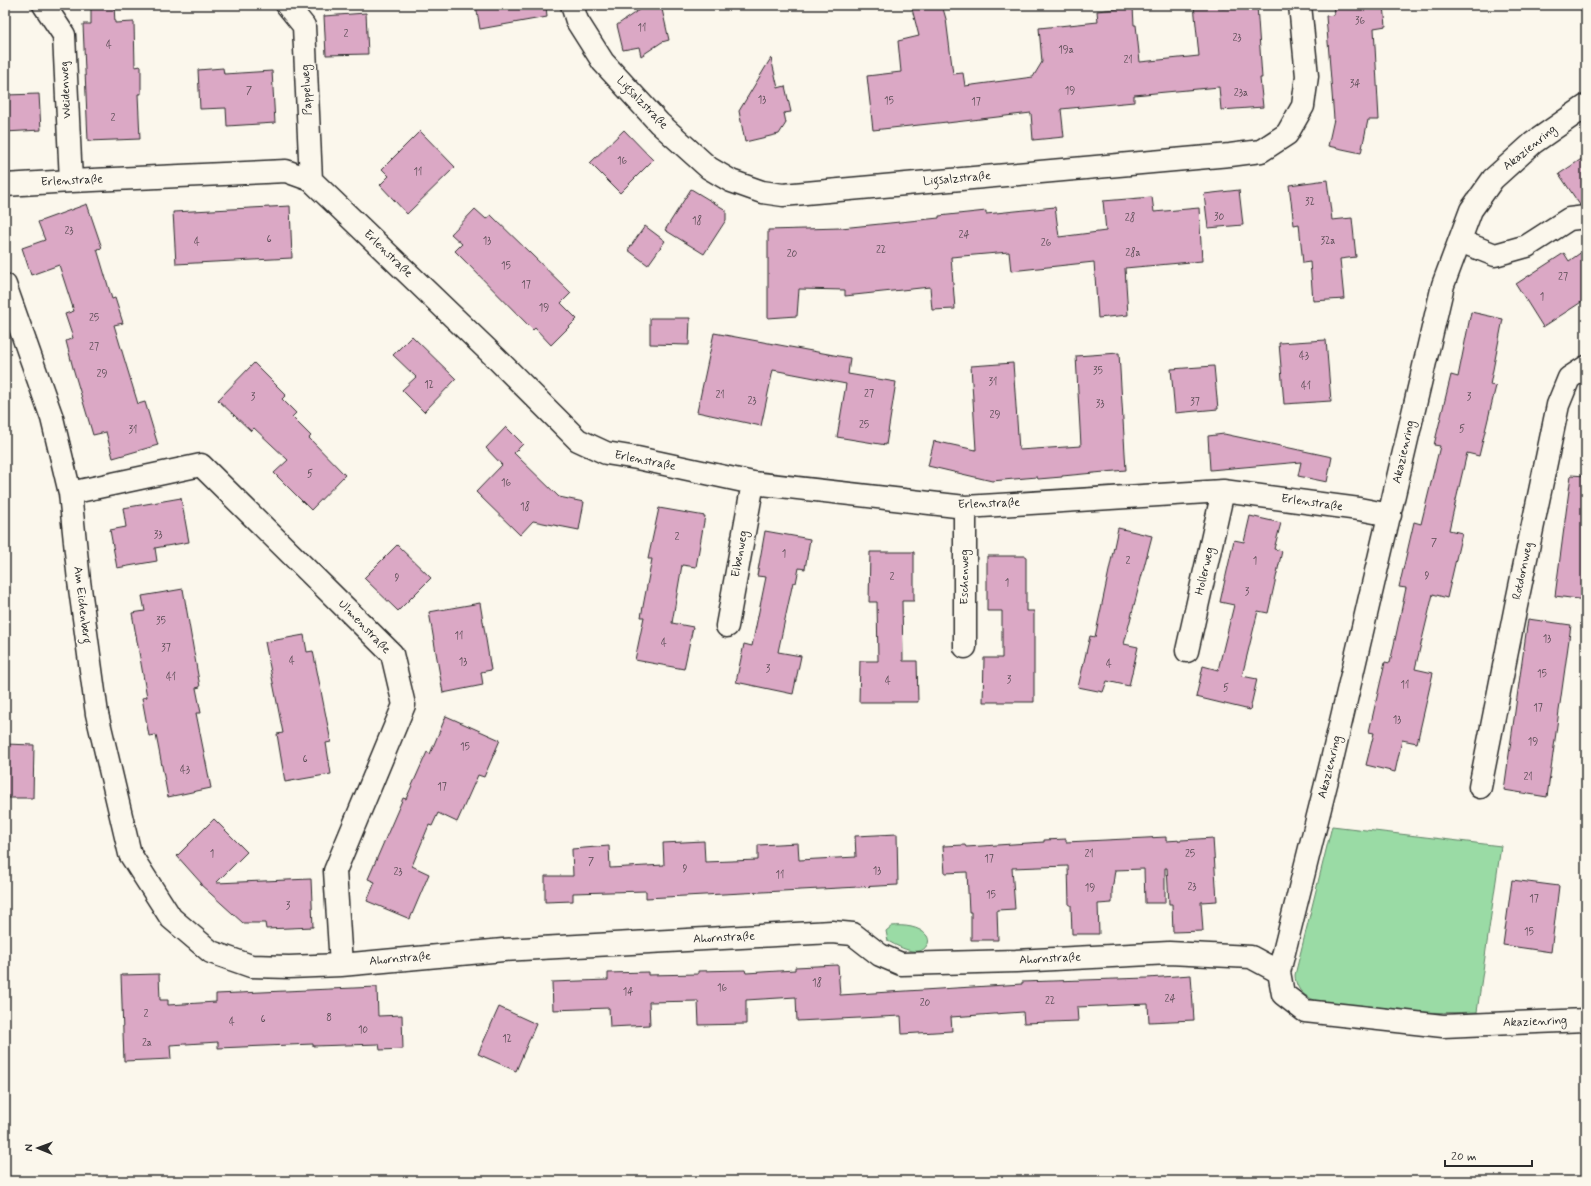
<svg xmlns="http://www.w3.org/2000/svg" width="1591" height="1186" viewBox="0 0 1591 1186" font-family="Mynerve,sans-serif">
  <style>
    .green { fill: #9adba5; stroke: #628368 }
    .building { fill: #dba8c5; stroke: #2b2b2b }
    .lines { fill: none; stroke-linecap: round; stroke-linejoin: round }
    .minor-casing { stroke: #2b2b2b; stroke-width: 25 }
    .minor { stroke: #fbf7ec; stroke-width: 22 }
    .labels { text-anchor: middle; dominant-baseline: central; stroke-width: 3.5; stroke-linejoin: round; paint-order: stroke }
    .number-label { font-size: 10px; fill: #574a52 }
    .street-label { font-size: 12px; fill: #2b2b2b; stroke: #fbf7ec }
  </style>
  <rect width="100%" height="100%" fill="#fbf7ec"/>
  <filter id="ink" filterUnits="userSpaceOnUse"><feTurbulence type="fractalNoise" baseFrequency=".025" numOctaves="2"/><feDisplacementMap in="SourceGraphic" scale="8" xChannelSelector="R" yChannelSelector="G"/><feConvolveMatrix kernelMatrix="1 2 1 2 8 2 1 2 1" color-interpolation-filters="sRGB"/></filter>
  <g filter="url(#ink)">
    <path class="green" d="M 1332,826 L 1501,846 L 1477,1012 C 1432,1014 1388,1011 1343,1005 C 1332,1003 1318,1003 1308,997 C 1300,993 1295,984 1295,975 Z
      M 892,926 C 903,925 920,926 927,936 C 929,939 929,943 927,945 C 920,959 897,946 888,941 L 886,931 Z"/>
    <path class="building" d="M 91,5 L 114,5 L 115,23 L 134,22 L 135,67 L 141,66 L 141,94 L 138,94 L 140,139 L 88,141 L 83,24 L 91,24 Z
      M 476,5 L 546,5 L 547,17 L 480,29 Z
      M 646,5 L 661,5 L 669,40 L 662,42 L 641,56 L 639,47 L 623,50 L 617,25 Z
      M 911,5 L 942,5 L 946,19 L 953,74 L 963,73 L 965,86 L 1033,77 L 1042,62 L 1039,28 L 1098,22 L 1097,11 L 1133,7 L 1134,25 L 1136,25 L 1140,62 L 1199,56 L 1194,5 L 1222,5 L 1222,8 L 1257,5 L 1262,78 L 1260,78 L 1263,107 L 1221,110 L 1219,87 L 1134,95 L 1134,102 L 1061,109 L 1064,137 L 1033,140 L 1031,113 L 947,123 L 947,122 L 873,130 L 867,76 L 901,72 L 898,41 L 919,36 Z
      M 1333,5 L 1384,5 L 1386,26 L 1374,28 L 1379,120 L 1368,120 L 1361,153 L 1328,146 L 1334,119 L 1326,16 L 1334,15 Z
      M 366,13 L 368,54 L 326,55 L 324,16 Z
      M 771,58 L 778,88 L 785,86 L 791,112 L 784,113 L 786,123 L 779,134 L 745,142 L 739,111 Z
      M 223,68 L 224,74 L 272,71 L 275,123 L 227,126 L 226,108 L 200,109 L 198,70 Z
      M 39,94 L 41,130 L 5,132 L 5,95 Z
      M 624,130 L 653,160 L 620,193 L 590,163 Z
      M 420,131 L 455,167 L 407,214 L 380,185 L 389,176 L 382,169 Z
      M 1586,156 L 1586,205 L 1580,205 L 1559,174 Z
      M 1327,180 L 1332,220 L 1352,218 L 1356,257 L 1340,259 L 1344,299 L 1313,301 L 1310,262 L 1303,263 L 1299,224 L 1294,225 L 1289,185 Z
      M 691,189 L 726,210 L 726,220 L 704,254 L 665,230 Z
      M 1239,190 L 1243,225 L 1208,228 L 1204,194 Z
      M 1152,197 L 1154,212 L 1199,208 L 1202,261 L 1125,268 L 1128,315 L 1098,318 L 1094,262 L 1011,271 L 1009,252 L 951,257 L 955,309 L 932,310 L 930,287 L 845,296 L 845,290 L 799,289 L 797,316 L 768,318 L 768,230 L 841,228 L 939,218 L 939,216 L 986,211 L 986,214 L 1055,207 L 1059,237 L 1106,231 L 1103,201 Z
      M 87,204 L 102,248 L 97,249 L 112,299 L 115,298 L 123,323 L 114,325 L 138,404 L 145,402 L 158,445 L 113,458 L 106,432 L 93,435 L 73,368 L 66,341 L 73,338 L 65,314 L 74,311 L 59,265 L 31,275 L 22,248 L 45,240 L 38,222 Z
      M 290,206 L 292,258 L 176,264 L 173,212 Z
      M 475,209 L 486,219 L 491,215 L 571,293 L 561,303 L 577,319 L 551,345 L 535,328 L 533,330 L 455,251 L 462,244 L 451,234 Z
      M 645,226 L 665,241 L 648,265 L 628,250 Z
      M 1586,249 L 1586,299 L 1543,327 L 1516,284 L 1564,253 L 1569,261 Z
      M 1471,312 L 1503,319 L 1490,385 L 1496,386 L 1479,456 L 1467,453 L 1449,530 L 1462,533 L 1447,598 L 1433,594 L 1415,669 L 1433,673 L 1417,743 L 1402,740 L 1395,772 L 1366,765 L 1374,733 L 1369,732 L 1385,662 L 1390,663 L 1398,626 L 1406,588 L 1399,587 L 1414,522 L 1421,524 L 1440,446 L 1434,445 L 1451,375 L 1458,377 Z
      M 650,318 L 690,318 L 689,345 L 650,344 Z
      M 714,333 L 850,358 L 848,374 L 896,382 L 886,445 L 837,437 L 846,384 L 773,370 L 761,426 L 697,412 Z
      M 412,336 L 456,379 L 424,412 L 402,390 L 416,377 L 393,355 Z
      M 1326,340 L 1331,401 L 1284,404 L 1279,343 Z
      M 1119,353 L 1126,470 L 1062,476 L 1062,477 L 1038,479 L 1037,477 L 992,481 L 928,466 L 934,441 L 976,450 L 971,366 L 1013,363 L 1019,450 L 1081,446 L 1076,356 Z
      M 254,363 L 286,395 L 282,399 L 296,413 L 292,417 L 311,436 L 309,438 L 345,475 L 311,510 L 274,473 L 288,460 L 254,428 L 251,431 L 218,400 Z
      M 1214,366 L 1218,409 L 1175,413 L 1171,369 Z
      M 506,427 L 523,444 L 514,453 L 559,497 L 584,502 L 579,530 L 533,521 L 520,535 L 476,492 L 502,465 L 486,448 Z
      M 1224,434 L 1332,457 L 1327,482 L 1298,476 L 1301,462 L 1210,470 L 1208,436 Z
      M 1571,475 L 1586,476 L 1586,600 L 1555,596 Z
      M 181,498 L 189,542 L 155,548 L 157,561 L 117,568 L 110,530 L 126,527 L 123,508 Z
      M 659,508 L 705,516 L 696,567 L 682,565 L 672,623 L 693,627 L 684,669 L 635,660 L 644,617 L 641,617 L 652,559 L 648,559 Z
      M 1250,516 L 1281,523 L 1274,549 L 1282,551 L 1268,613 L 1258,611 L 1242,676 L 1257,679 L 1250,710 L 1196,697 L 1203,666 L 1218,670 L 1234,605 L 1220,602 L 1234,540 L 1244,542 Z
      M 1118,528 L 1152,536 L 1124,644 L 1138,647 L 1129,686 L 1107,681 L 1103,692 L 1078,687 L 1090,636 L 1095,637 Z
      M 765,531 L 810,539 L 805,569 L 799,568 L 796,583 L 793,582 L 778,652 L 801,656 L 793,694 L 736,682 L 744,644 L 752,646 L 758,616 L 766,577 L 757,576 Z
      M 397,545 L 431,578 L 398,611 L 364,578 Z
      M 870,552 L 914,552 L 914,601 L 902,601 L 903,661 L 917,661 L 918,702 L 859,702 L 860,661 L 878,661 L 877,602 L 869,602 Z
      M 987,556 L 1026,556 L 1026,611 L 1034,611 L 1034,702 L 983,702 L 984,658 L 1002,658 L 1002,611 L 987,611 Z
      M 183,589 L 200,687 L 196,688 L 201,713 L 196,713 L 211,788 L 168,797 L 156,735 L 149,736 L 142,698 L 147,697 L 132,613 L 145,611 L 142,596 Z
      M 480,603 L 491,670 L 481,672 L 483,685 L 443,693 L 429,612 Z
      M 1528,619 L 1571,625 L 1547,797 L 1504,790 Z
      M 304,635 L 307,652 L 313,651 L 319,681 L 331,742 L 326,743 L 331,774 L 285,782 L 277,734 L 283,733 L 265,642 Z
      M 446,716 L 500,740 L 484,777 L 478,775 L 457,822 L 438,813 L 432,826 L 429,825 L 412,866 L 429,874 L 410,919 L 367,901 L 375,882 L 368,879 L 403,798 L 406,799 L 427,752 L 430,754 Z
      M 5,744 L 34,745 L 33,798 L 5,798 Z
      M 214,819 L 247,852 L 216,883 L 311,879 L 313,927 L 266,929 L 265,923 L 243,923 L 200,884 L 202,884 L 177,856 Z
      M 897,834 L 898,885 L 646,898 L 646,891 L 573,893 L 573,901 L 545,902 L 545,876 L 573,876 L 572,849 L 609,846 L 610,868 L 664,865 L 663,843 L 704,841 L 705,862 L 758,860 L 758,845 L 798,843 L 799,860 L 856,857 L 855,836 Z
      M 1166,837 L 1166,841 L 1213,838 L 1217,901 L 1201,902 L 1203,931 L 1173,932 L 1172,904 L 1169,904 L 1167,868 L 1165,868 L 1165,903 L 1145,903 L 1144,869 L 1115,870 L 1112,891 L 1112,903 L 1098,904 L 1099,934 L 1072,934 L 1071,905 L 1069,905 L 1068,866 L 1012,868 L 1015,909 L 997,910 L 998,940 L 971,940 L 971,912 L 969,912 L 967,872 L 945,873 L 943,846 L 965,845 L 966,847 L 1044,842 L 1044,840 L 1066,839 L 1066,842 Z
      M 1512,880 L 1559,886 L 1551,952 L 1503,945 Z
      M 838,965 L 840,995 L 1022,984 L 1022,982 L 1147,978 L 1191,975 L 1194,1020 L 1149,1022 L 1148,1004 L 1077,1007 L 1078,1021 L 1024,1023 L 1023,1012 L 951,1017 L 952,1031 L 902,1034 L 901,1016 L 797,1021 L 796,997 L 746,1000 L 746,1024 L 699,1025 L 698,1001 L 649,1002 L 650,1025 L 610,1027 L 609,1008 L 553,1010 L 552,982 L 608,980 L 608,973 L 648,972 L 648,975 L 698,974 L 698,971 L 745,970 L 746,973 L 795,970 L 795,967 Z
      M 159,974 L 160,1000 L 168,1000 L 168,1005 L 216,1002 L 216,994 L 377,987 L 378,1016 L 402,1015 L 403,1049 L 380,1050 L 379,1044 L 313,1046 L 313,1044 L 218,1048 L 218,1042 L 170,1045 L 171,1059 L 124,1061 L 121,975 Z
      M 499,1007 L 536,1024 L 516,1071 L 478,1054 Z"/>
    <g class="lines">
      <defs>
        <path id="minor" d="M 44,5 L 64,35 L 71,181
          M 287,5 L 304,26 L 311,180
          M 572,5 L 577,21 L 603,62 L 659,123 L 709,168 L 731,181 L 762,192 L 783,195 L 1230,155 L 1261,151 L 1287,134 L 1303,106 L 1307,76 L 1300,5
          M 1586,106 L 1533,143 L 1493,179 L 1471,210 L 1443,285 L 1331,764 L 1279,972 L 1283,994 L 1305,1011 L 1443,1026 L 1586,1020
          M 5,185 L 71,181 L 286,171 L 311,180 L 496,358 L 578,440 L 606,453 L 637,458 L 753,483 L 965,507 L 1223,491 L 1359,509 L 1390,515
          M 1460,241 L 1495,255 L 1527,246 L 1569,219 L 1586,217
          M 5,285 L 52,418 L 70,493 L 79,581 L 97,714 L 130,854 L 171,918 L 211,952 L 251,966 L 289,967 L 341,965 L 503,950 L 832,932 L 853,934 L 880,955 L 901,964 L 1016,961 L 1169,953 L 1251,957 L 1279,972
          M 70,493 L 201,465 L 392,654 L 404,705 L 335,871 L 341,965
          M 727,626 L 753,483
          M 965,647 L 965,507
          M 1187,651 L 1223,491
          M 1480,787 L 1516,606 L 1558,405 L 1569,378 L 1586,367"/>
      </defs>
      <use href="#minor" class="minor-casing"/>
      <use href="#minor" class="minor"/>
    </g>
  </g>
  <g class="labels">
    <g class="number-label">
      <text x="1360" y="21">36</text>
      <text x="642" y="28">11</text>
      <text x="346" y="34">2</text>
      <text x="1237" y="38">23</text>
      <text x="109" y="45">4</text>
      <text x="1066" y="50">19a</text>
      <text x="1128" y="60">21</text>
      <text x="1355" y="84">34</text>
      <text x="249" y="91">7</text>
      <text x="1070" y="91">19</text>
      <text x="1241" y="93">23a</text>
      <text x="762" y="100">13</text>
      <text x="889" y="101">15</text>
      <text x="976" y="102">17</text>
      <text x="113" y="118">2</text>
      <text x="622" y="161">16</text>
      <text x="418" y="172">11</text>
      <text x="1310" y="202">32</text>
      <text x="1219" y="217">30</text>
      <text x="1130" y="218">28</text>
      <text x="697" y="221">18</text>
      <text x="69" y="231">23</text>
      <text x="964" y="235">24</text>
      <text x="269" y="239">6</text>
      <text x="487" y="241">13</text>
      <text x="1328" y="241">32a</text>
      <text x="197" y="242">4</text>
      <text x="1046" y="243">26</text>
      <text x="881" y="250">22</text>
      <text x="1133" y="253">28a</text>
      <text x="792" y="254">20</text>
      <text x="506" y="266">15</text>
      <text x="1563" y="277">27</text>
      <text x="526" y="285">17</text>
      <text x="1542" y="297">1</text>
      <text x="544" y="308">19</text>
      <text x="94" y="318">25</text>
      <text x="94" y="347">27</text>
      <text x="1304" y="356">43</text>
      <text x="1098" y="371">35</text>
      <text x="102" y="374">29</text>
      <text x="993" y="382">31</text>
      <text x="429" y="385">12</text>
      <text x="1306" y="386">41</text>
      <text x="869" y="394">27</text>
      <text x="720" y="395">21</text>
      <text x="253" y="397">3</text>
      <text x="1469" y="397">3</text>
      <text x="752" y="401">23</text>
      <text x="1195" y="402">37</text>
      <text x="1100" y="404">33</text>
      <text x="995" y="415">29</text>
      <text x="864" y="425">25</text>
      <text x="1462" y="429">5</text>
      <text x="133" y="430">31</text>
      <text x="310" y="474">5</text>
      <text x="506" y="483">16</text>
      <text x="525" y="507">18</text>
      <text x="158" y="535">33</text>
      <text x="677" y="537">2</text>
      <text x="1434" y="543">7</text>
      <text x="784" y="554">1</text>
      <text x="1128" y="561">2</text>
      <text x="1255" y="561">1</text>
      <text x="1427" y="576">9</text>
      <text x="892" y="577">2</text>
      <text x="397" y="578">9</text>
      <text x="1007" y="583">1</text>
      <text x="1247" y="592">3</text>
      <text x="161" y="621">35</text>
      <text x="459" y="636">11</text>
      <text x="1547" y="639">13</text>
      <text x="664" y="643">4</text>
      <text x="166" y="648">37</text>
      <text x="292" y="661">4</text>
      <text x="463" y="662">13</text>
      <text x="1109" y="664">4</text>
      <text x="768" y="669">3</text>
      <text x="1542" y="674">15</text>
      <text x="171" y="677">41</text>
      <text x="1009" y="680">3</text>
      <text x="888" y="681">4</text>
      <text x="1405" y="685">11</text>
      <text x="1226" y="688">5</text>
      <text x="1538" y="708">17</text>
      <text x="1397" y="720">13</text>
      <text x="1533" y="742">19</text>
      <text x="465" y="747">15</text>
      <text x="305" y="759">6</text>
      <text x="185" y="770">43</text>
      <text x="1528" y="777">21</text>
      <text x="442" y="787">17</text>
      <text x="212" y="854">1</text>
      <text x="1089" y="854">21</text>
      <text x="1190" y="854">25</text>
      <text x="989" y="859">17</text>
      <text x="591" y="862">7</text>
      <text x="685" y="869">9</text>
      <text x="877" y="871">13</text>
      <text x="398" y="872">23</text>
      <text x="780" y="875">11</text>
      <text x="1192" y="887">23</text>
      <text x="1090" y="888">19</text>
      <text x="991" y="895">15</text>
      <text x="1534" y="899">17</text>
      <text x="288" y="906">3</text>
      <text x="1529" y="932">15</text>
      <text x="817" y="983">18</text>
      <text x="722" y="988">16</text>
      <text x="628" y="992">14</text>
      <text x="1170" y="999">24</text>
      <text x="1050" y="1001">22</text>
      <text x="925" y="1003">20</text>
      <text x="146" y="1014">2</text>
      <text x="329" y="1018">8</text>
      <text x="263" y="1019">6</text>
      <text x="232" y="1022">4</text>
      <text x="363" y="1030">10</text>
      <text x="507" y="1039">12</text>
      <text x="147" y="1043">2a</text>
    </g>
    <g class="street-label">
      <text transform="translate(66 90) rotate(-93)">Weidenweg</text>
      <text transform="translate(307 90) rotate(-93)">Pappelweg</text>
      <text transform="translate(642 103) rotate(46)">Ligsalzstraße</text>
      <text transform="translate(1530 148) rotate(-39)">Akazienring</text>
      <text transform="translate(957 179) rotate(-5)">Ligsalzstraße</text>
      <text transform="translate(72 181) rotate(-3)">Erlenstraße</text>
      <text transform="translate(388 254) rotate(44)">Erlenstraße</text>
      <text transform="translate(1404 452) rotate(-77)">Akazienring</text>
      <text transform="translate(645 461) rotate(11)">Erlenstraße</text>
      <text transform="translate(1312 503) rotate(8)">Erlenstraße</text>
      <text transform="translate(989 504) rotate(-2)">Erlenstraße</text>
      <text transform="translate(740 554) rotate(-80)">Eibenweg</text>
      <text transform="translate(1205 571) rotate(-77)">Hollerweg</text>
      <text transform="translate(1523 571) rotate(-78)">Rotdornweg</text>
      <text transform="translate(965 577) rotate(-90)">Eschenweg</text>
      <text transform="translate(82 605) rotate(83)">Am Eichenberg</text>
      <text transform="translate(364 627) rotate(46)">Ulmenstraße</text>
      <text transform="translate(1330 767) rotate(-76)">Akazienring</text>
      <text transform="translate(724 938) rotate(-3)">Ahornstraße</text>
      <text transform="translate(400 959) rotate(-5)">Ahornstraße</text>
      <text transform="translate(1050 959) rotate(-3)">Ahornstraße</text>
      <text transform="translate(1535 1022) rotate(-2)">Akazienring</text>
    </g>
  </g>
  <rect width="1591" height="1186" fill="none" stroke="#fbf7ec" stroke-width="20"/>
  <rect x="10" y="10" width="1571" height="1166" fill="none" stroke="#2b2b2b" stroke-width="1.5" filter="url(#ink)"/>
  <g transform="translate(38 1148) rotate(271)" stroke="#fbf7ec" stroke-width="3" paint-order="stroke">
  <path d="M0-3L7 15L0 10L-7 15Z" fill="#2b2b2b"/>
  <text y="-6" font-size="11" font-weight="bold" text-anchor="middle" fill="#2b2b2b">N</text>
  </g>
  <path d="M1445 1160v6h87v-6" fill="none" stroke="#2b2b2b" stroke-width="2"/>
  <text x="1451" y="1160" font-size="12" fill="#2b2b2b" stroke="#fbf7ec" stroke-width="3" paint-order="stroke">20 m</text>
</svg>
